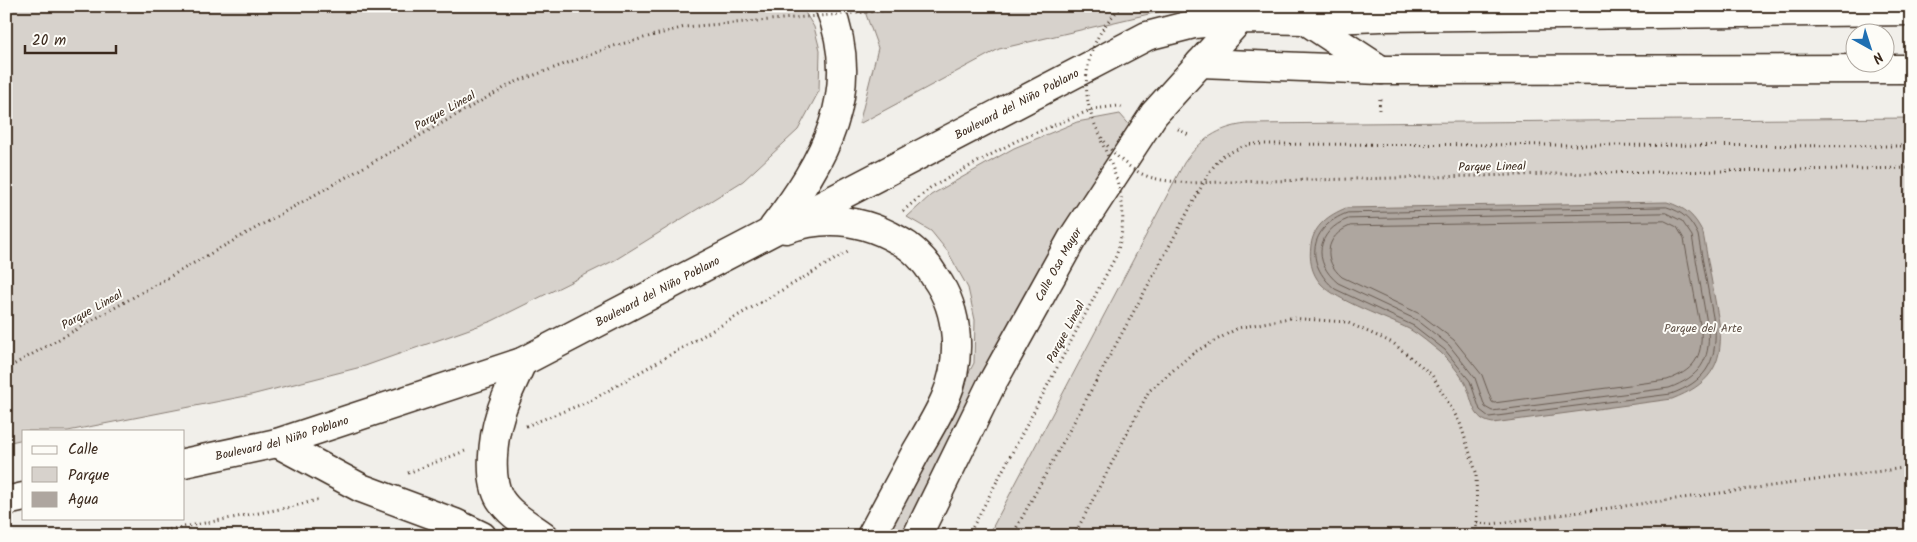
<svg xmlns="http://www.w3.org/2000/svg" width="1917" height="542" viewBox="0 0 1917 542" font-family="Kalam,sans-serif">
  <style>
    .green { fill: #d7d2cc; stroke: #897e75 }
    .water { fill: #aea69f; stroke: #80746b }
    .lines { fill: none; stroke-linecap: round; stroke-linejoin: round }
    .shore { stroke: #695c52; stroke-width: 1 }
    .minor-casing { stroke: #3b2a1e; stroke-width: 31 }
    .major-casing { stroke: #3b2a1e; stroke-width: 31 }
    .path { stroke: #3b2a1e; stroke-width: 3; stroke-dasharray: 1 4; stroke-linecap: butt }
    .minor { stroke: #fdfcf7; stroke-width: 28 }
    .major { stroke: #fdfcf7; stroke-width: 28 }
    .path-bridge { stroke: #3b2a1e; stroke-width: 3; stroke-dasharray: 1 4; stroke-linecap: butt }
    .labels { text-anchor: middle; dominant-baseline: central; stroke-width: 4; stroke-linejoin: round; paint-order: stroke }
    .street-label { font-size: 12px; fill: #3b2a1e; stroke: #fdfcf7 }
    .park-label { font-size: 12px; fill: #62544a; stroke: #fdfcf7 }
  </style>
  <rect width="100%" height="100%" fill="#f1efea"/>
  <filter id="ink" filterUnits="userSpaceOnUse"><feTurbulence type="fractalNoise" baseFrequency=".02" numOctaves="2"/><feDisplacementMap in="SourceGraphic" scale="10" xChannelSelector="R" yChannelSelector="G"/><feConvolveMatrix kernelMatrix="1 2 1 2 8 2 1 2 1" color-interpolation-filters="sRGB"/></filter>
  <g filter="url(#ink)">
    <path class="green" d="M 6,6 L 801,6 L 814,27 L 820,50 L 819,91 L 798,130 L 743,181 L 615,260 L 492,321 L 365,366 L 251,395 L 68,431 L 24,431 L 24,439 L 6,443 Z
      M 863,6 L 1183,6 L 999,49 L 859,124 L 878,48 Z
      M 1120,114 L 1134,130 L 1054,242 L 903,536 L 884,536 L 974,363 L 975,320 L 968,288 L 948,252 L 931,231 L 907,217 L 931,195 L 1014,148 L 1077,122 Z
      M 1911,118 L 1911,536 L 988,536 L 1184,163 C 1200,140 1218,127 1247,124 Z"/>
    <path class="water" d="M 1667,202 C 1686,208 1695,216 1703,233 L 1720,328 C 1723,367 1708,385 1672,399 L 1493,423 C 1472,420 1473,401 1466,385 C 1462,376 1448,359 1440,352 C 1431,345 1420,335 1409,329 C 1387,318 1337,301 1321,284 C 1311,273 1309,259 1311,245 C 1314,225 1329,215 1346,208 Z"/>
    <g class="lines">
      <path class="shore" d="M 1667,207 C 1683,212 1691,220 1698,235 L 1715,328 C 1717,364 1704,382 1671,394 L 1489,417 L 1480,410 L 1470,381 L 1445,350 L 1414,326 L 1335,289 C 1304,263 1309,227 1347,213 Z
        M 1666,213 L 1682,221 L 1692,236 L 1708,329 C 1711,361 1699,377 1669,388 L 1492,411 L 1485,407 L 1475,378 L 1449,345 L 1417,320 L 1338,283 C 1312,262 1316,231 1348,219 Z
        M 1665,221 L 1677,227 L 1684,239 L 1701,330 C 1703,358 1693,371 1667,380 L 1494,403 L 1492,402 L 1482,375 L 1454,340 L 1420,314 L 1342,277 C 1322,260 1325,236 1350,226 Z"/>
      <defs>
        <g id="minor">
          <path d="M 1200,63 L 1381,70 L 1911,69"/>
          <path d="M 786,229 C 825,215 862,219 898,240 C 914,248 926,262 935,277 C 960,312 962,360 945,399 C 937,417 926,435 916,452 C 901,480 886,508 871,536"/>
          <path d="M 522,362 C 515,379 505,397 500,415 C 493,437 488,479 500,499 C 510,515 529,525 544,536"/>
          <path d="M 277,443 L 361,488 L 455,523 L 482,536"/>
          <path id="s1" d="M 917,536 L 991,385 L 1072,239 L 1154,114 L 1240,19"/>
        </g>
        <g id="major">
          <path d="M 1305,20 L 1381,70"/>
          <path d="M 773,228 C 824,161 864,92 829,6"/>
          <path id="s2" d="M 184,463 L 277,443 L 522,362 L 1147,36 L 1194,24 L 1240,19 L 1305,20 L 1381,17 L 1911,11"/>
          <path d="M 6,501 L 24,497"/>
        </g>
      </defs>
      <use href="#minor" class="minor-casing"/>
      <use href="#major" class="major-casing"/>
      <path class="path" d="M 1379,110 L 1380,98
        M 1178,129 L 1190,136
        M 1596,173 L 1911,168
        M 903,211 L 930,188 L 1016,141 L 1093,109 L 1118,106 L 1124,108
        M 526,426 L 590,401 L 848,252
        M 408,473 L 465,451
        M 1477,523 L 1492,524 L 1911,467
        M 135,536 L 291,507 L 321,499
        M 1012,536 L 1210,171 L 1222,156 L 1249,144 L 1911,146
        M 1074,536 L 1149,391 L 1193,353 L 1238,328 L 1289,318 L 1346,322 L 1393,343 L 1432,375 L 1460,423 L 1476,472 L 1477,523 L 1474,536"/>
      <use href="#minor" class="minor"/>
      <use href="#major" class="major"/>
      <path class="path-bridge" d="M 1123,6 C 1068,53 1076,138 1140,173 C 1155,181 1172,181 1188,183 L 1596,173
        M 6,369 L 513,83 L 614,46 L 685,27 L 939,6
        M 968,536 L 1116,256 C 1131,210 1119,181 1100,138"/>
    </g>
  </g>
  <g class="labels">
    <g class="street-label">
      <text stroke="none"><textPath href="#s2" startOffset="911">Boulevard del Niño Poblano</textPath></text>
      <text transform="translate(445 111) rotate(-29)">Parque Lineal</text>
      <text transform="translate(1492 167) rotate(-1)">Parque Lineal</text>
      <text stroke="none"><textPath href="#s1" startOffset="306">Calle Osa Mayor</textPath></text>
      <text stroke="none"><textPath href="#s2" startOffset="506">Boulevard del Niño Poblano</textPath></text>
      <text transform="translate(92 310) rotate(-29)">Parque Lineal</text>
      <text transform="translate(1066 332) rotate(-62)">Parque Lineal</text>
      <text stroke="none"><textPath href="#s2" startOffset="101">Boulevard del Niño Poblano</textPath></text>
    </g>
    <g class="park-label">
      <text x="1703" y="328">Parque del Arte</text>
    </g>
  </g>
  <rect width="1917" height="542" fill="none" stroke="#fdfcf7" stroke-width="25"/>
  <rect x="12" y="12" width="1892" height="517" fill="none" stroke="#3b2a1e" stroke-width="2" filter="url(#ink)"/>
  <rect x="22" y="430" width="162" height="90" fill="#fdfcf7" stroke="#afa8a0"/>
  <rect x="32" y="446" width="25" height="8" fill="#fdfcf7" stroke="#afa8a0"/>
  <text x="68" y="454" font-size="15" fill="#3b2a1e">Calle</text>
  <rect x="32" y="467" width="25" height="15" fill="#d7d2cc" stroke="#afa8a0"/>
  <text x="68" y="480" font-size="15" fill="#3b2a1e">Parque</text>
  <rect x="32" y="492" width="25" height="15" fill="#aea69f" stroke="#afa8a0"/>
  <text x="68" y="504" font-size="15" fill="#3b2a1e">Agua</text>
  <g transform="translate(1870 48) rotate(141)"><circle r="24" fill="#fdfcf7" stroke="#afa8a0"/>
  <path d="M0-4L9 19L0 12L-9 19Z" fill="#1f6fb2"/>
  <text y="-8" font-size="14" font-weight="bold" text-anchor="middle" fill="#3b2a1e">N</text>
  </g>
  <path d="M25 45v8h91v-8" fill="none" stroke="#3b2a1e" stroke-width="2.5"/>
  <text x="32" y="45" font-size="15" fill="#3b2a1e" stroke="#fdfcf7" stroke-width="4" paint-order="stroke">20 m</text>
</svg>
